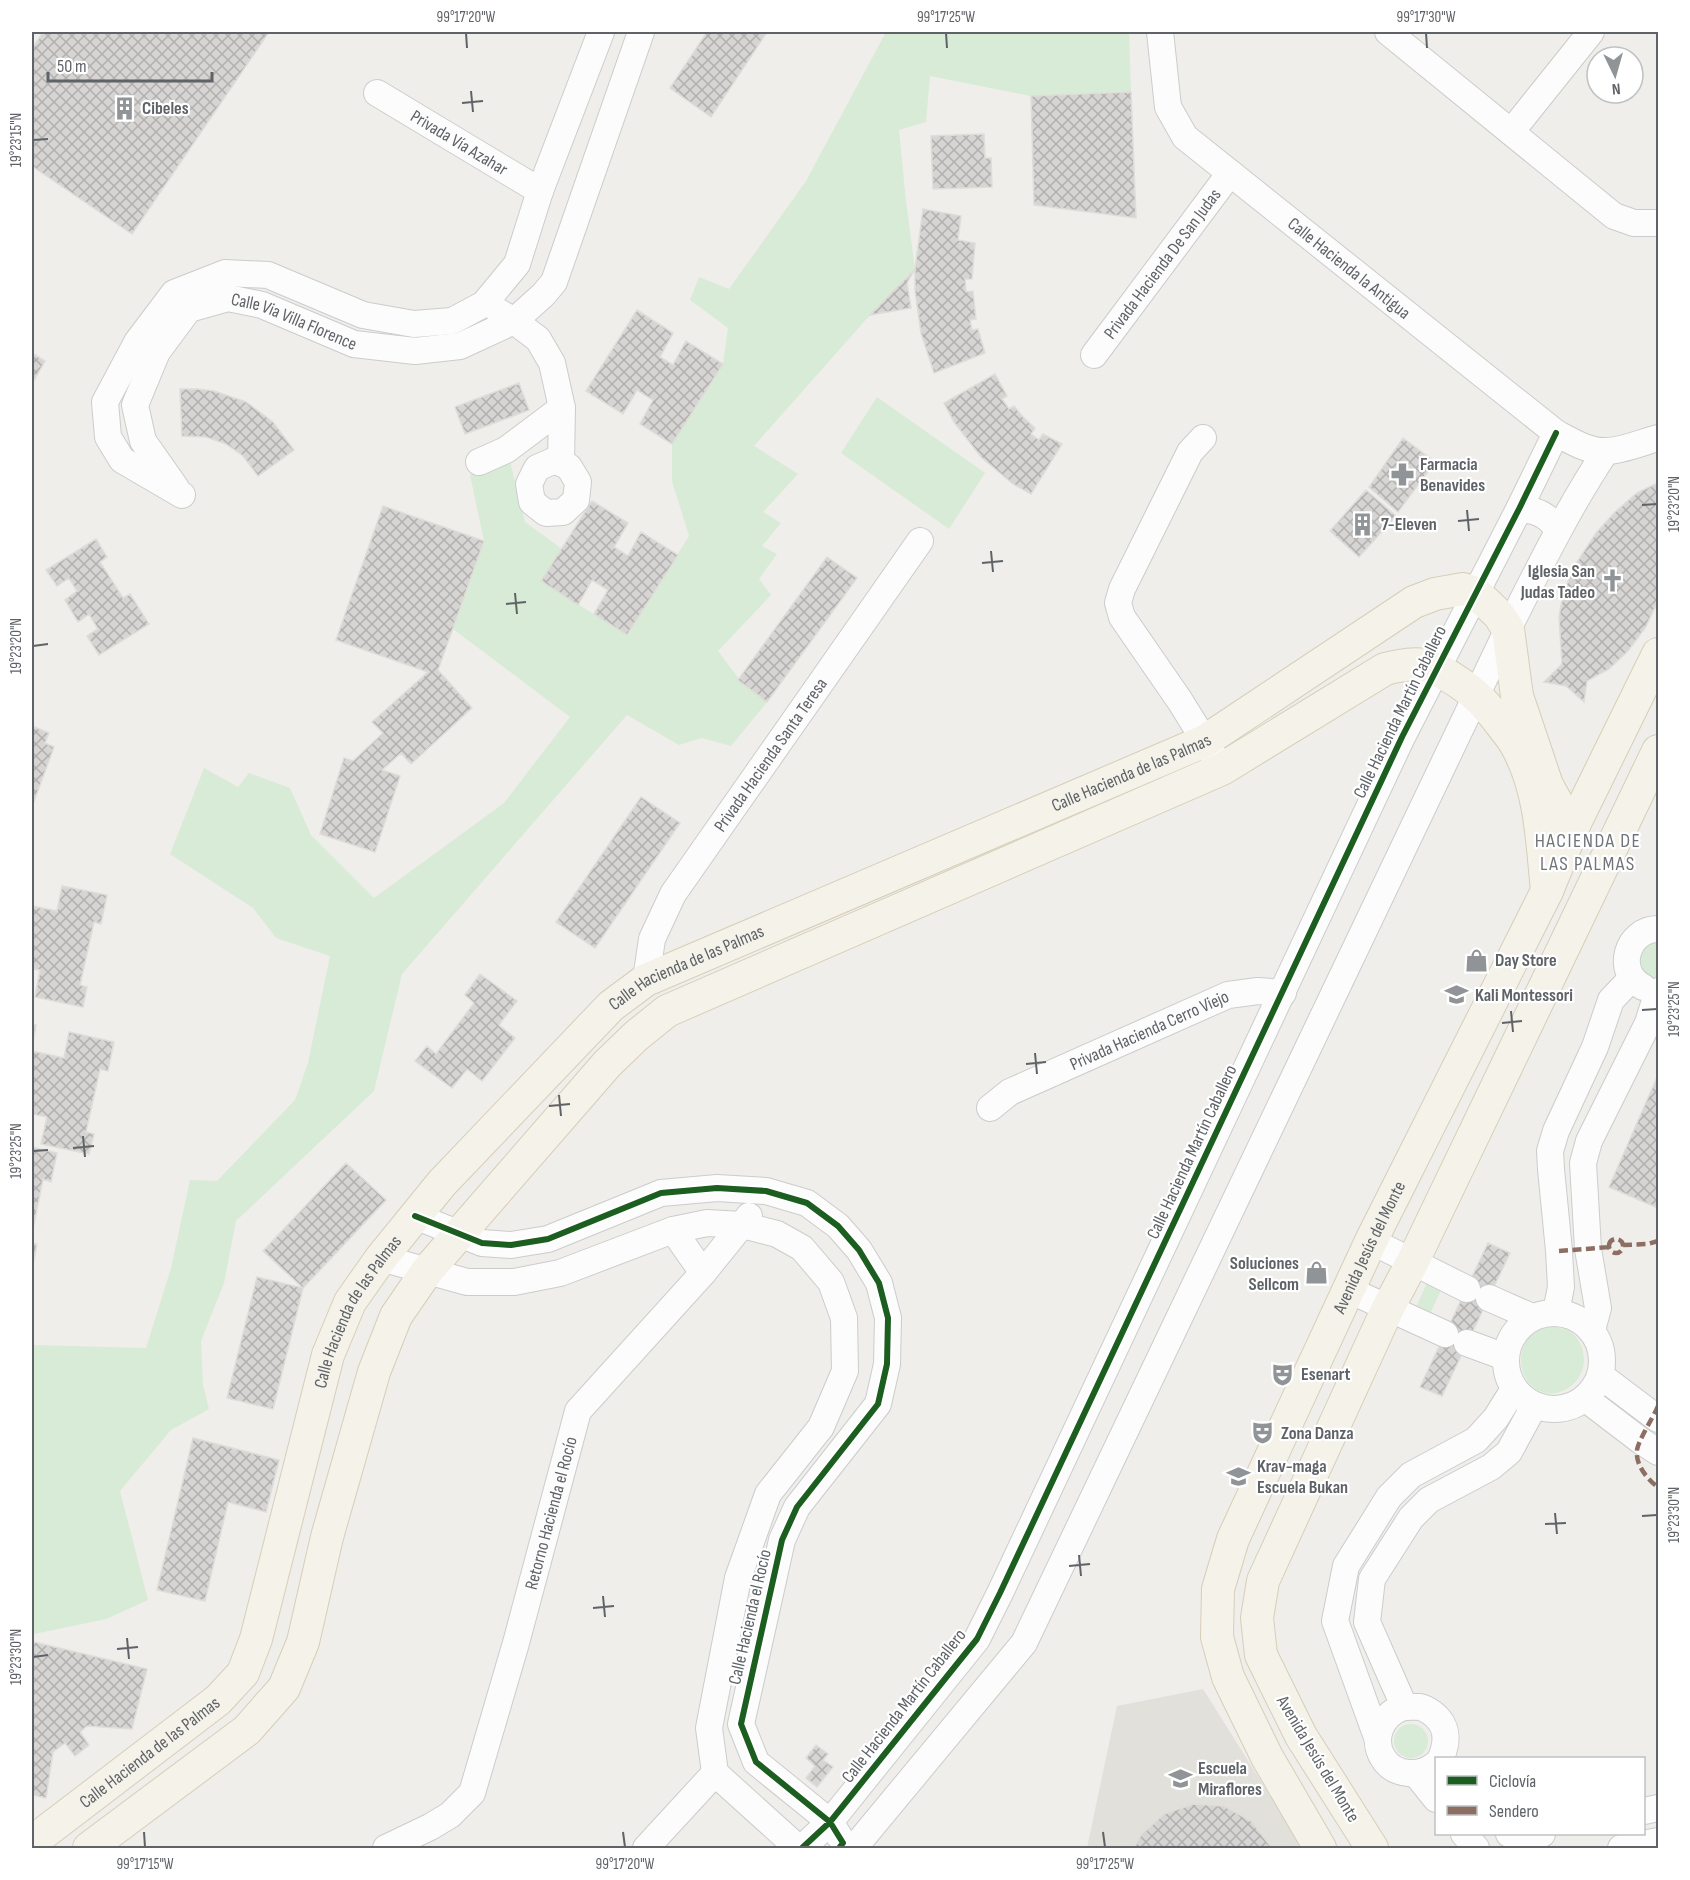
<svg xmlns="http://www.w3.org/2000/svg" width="1690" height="1880" viewBox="0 0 1690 1880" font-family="'Sofia Sans Condensed',sans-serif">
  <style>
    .education { fill: #e2e0da }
    .green { fill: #d8ebd6 }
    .building { fill: url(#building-cross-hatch); stroke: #deddd9; stroke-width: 1.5 }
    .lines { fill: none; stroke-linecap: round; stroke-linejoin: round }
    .minor-casing { stroke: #cbcccc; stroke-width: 28 }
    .major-casing { stroke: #d7ceb8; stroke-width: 34 }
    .minor { stroke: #fdfcfc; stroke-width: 26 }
    .major { stroke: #f4f2e9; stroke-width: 32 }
    .quiet { stroke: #8d6e63; stroke-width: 4.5; stroke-dasharray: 9 4.5; stroke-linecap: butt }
    .cycleway-casing { stroke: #fff; stroke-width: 10 }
    .cycleway { stroke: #1b5e20; stroke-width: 6 }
    .ticks { fill: none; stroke: #5f6368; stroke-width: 2 }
    .labels { text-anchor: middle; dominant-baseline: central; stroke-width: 4.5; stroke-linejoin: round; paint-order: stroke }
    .poi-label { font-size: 18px; font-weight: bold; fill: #5f6368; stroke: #fff; text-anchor: start }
    .street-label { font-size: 18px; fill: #5f6368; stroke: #fff }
    .neighbourhood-label { font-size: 20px; letter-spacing: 1.5px; fill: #70757a; stroke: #fff }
    .neatline { fill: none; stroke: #5f6368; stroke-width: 2 }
    .ticks-label { font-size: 15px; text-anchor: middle; fill: #5f6368 }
  </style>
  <defs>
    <pattern id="building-cross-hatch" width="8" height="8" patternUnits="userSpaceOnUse" patternTransform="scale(1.5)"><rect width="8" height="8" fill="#d6d5d3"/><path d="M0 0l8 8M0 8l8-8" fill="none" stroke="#b1b0af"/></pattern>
  </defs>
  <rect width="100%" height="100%" fill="#efeeea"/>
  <path class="education" d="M 1203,1689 L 1303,1848 L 1087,1848 L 1117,1706 Z"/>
  <path class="green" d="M 886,32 L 1129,32 L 1131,92 L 1031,96 L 930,76 L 926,122 L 899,130 L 906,201 L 915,269 L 870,315 L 754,446 L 798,474 L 763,512 L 781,523 L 762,546 L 777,554 L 759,579 L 771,595 L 718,651 L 742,683 L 767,702 L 731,746 L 702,738 L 679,745 L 627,715 L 402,974 L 374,1091 L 236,1221 L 224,1283 L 201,1341 L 203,1385 L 209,1409 L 171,1430 L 120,1491 L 148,1600 L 106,1619 L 34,1634 L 32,1637 L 32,1345 L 146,1348 L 171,1268 L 190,1180 L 217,1181 L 295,1100 L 308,1063 L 330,956 L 276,938 L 253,908 L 170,854 L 204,768 L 238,787 L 249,773 L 290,788 L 311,835 L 374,898 L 504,803 L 570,717 L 453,629 L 484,541 L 470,475 L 509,458 L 525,522 L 562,549 L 541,581 L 627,635 L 689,536 L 672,481 L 672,444 L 723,364 L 728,328 L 690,300 L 699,277 L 729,289 L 806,181 Z
    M 877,397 L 985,473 L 949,529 L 841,453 Z
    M 1658,938 L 1658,981 L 1648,982 L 1632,951 Z
    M 1427,1283 L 1441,1290 L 1430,1314 L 1416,1307 Z
    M 1550,1326 C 1555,1327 1563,1328 1568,1330 C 1582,1338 1587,1357 1582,1371 C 1574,1392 1547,1402 1530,1384 C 1517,1370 1518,1345 1533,1333 C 1537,1330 1545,1328 1550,1326 Z
    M1394 1741a17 17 0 1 1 34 0a17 17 0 1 1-34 0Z"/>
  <path class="building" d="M 43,32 L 269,32 L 132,234 L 32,166 L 32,49 Z
    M 707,32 L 767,32 L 711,117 L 670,88 Z
    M 1131,92 L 1136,218 L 1034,205 L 1031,96 Z
    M 984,134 L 985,158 L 991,158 L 992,187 L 933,189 L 931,136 Z
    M 923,209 L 961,216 L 958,240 L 975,243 L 972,279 L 965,279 L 966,292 L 973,291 L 976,319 L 970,320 L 972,330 L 978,329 L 985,353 L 934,373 L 921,333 L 915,291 L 915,269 Z
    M 915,269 L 907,283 L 911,308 L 870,315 Z
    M 637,310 L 673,333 L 660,357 L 673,365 L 686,341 L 723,364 L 672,444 L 640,424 L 653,400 L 637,390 L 623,414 L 586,391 Z
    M 32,353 L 45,361 L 32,384 Z
    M 995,374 L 1007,396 L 1002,399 L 1009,409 L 1014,406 L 1023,417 L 1035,428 L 1031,434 L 1039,440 L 1043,434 L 1062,444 L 1031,494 L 1013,484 L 981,457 L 954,422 L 944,403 Z
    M 519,383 L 529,410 L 465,434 L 455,407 Z
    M 180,389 L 197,389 L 214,391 L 246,402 L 273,422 L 294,450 L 258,476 L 243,456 L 226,444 L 206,437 L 182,436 Z
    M 1403,438 L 1435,462 L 1398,512 L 1369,487 Z
    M 1655,484 L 1658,486 L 1658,601 L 1645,628 L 1628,651 L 1609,669 L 1587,681 L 1584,702 L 1566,686 L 1544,682 L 1562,664 L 1559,617 L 1563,595 L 1573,568 L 1596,533 L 1615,512 L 1637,493 Z
    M 1366,490 L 1396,516 L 1359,557 L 1330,531 Z
    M 592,501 L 628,523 L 614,547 L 628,556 L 641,532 L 678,555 L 627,635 L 594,614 L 608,590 L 592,580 L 578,605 L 541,581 Z
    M 383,506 L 484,541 L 438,670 L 472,708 L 411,764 L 401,753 L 382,770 L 400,776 L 375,852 L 320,834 L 344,758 L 353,761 L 383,733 L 372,722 L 428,672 L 336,640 Z
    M 96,539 L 107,557 L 100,562 L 123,598 L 130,594 L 149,624 L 99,655 L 87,636 L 98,629 L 89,614 L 78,622 L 65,600 L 77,591 L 69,578 L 57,586 L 46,570 Z
    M 827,557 L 857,578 L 767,702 L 738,680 Z
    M 32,726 L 49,733 L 45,743 L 54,747 L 32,807 Z
    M 641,797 L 680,823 L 595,948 L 556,922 Z
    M 62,886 L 107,895 L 101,924 L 94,922 L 80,985 L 87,987 L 83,1007 L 35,997 L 40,970 L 32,969 L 32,906 L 57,911 Z
    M 480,974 L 517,1001 L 499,1025 L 515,1038 L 482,1081 L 467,1069 L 452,1088 L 415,1061 L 427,1046 L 436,1054 L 474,1003 L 465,995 Z
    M 32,1024 L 36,1025 L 32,1047 Z
    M 69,1032 L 114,1042 L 108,1071 L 100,1069 L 86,1132 L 94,1134 L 89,1154 L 41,1144 L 47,1117 L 32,1114 L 32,1051 L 64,1058 Z
    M 1658,1075 L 1658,1208 L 1609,1187 Z
    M 32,1147 L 57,1153 L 51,1182 L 43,1179 L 32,1234 Z
    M 346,1163 L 386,1200 L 303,1288 L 263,1251 Z
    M 32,1243 L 37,1244 L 33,1265 L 32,1265 Z
    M 1488,1243 L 1510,1253 L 1442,1396 L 1420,1387 Z
    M 257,1277 L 303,1288 L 273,1409 L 227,1398 Z
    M 193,1438 L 279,1460 L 266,1512 L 228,1502 L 205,1601 L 157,1590 Z
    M 34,1642 L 147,1669 L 132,1729 L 87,1726 L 80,1732 L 89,1745 L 75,1756 L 65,1743 L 53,1752 L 46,1798 L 32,1795 L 32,1654 Z
    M 816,1745 L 828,1754 L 823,1760 L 833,1767 L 817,1787 L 806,1778 L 815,1766 L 806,1758 Z
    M 1193,1804 L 1224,1806 L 1251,1821 L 1272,1848 L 1134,1848 L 1141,1835 L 1164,1814 Z"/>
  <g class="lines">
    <defs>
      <g id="minor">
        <path id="s1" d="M 1160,32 L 1168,107 L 1185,137 L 1556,433 C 1571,441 1589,452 1606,451 C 1622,451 1643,442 1658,438"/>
        <path d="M 1388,32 L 1614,216 L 1634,223 L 1658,223"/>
        <path id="s2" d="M 377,93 L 540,191"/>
        <path d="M 1511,132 L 1591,32"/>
        <path d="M 499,312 L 514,321 L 538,339 L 552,363 L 562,408 L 561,463"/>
        <path id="s3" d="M 1094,355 L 1230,173"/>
        <path d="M 1203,438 L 1190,452 L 1122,589 L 1118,603 L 1122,617 L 1180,701 L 1222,769"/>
        <path d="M 553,461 L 561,463 L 569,467 L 578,482 L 576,500 L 563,512 L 546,513 L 532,502 L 529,484 L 537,468 Z"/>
        <path d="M 479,462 L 506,450 L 562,408"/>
        <path id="s4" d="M 176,488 L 143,441 L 135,405 L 157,352 L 189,309 L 228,298 L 262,305 L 354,344 L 415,351 L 460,346 L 514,321 L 543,295 L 554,282 L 641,32"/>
        <path d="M 182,495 L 122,460 L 108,437 L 105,402 L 137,342 L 174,293 L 225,273 L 268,275 L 363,315 L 414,324 L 452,321 L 484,304 L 517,264 L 540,191 L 601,32"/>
        <path d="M 1519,509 C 1537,510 1548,515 1558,530"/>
        <path id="s5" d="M 646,980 L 652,939 L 673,894 L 920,541"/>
        <path d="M 1643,987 C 1614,972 1627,929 1658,929"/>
        <path id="s6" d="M 990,1108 L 1010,1092 L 1228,995 L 1258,991 L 1283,993"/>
        <path d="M 415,1216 L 482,1243 L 511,1245 L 548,1239 L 661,1193 L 717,1188 L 766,1191 L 807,1203 L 838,1226 L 859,1250 L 879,1283 L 888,1318 L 887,1364 L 878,1404 L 797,1507 L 782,1540 L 741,1724 L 756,1762 L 830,1822 L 839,1836"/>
        <path d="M 673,1230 L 703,1273"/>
        <path d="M 1371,1241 L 1467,1289"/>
        <path d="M 381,1258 L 467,1282 L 514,1282 L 560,1273 L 673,1230 L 707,1223 L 742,1225 L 777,1234 L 802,1248 L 831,1282 L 844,1318 L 845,1371 L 821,1427 L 768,1494 L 738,1578 L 709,1728 L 715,1773 L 798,1848"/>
        <path d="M 1349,1290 L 1445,1334"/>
        <path d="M 1489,1298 L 1532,1317"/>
        <path d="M 1556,1312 L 1561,1287 L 1559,1251 L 1551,1169 L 1550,1151 L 1556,1131 L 1595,1047 L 1611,1000 L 1632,978"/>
        <circle cx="1554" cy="1361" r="48"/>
        <path d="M 1592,1330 L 1598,1308 L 1588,1249 L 1583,1163 L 1589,1141 L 1648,1023 L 1658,991"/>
        <path d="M 1467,1343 L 1505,1357"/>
        <path d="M 1601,1376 L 1658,1419"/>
        <path d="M 1586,1399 L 1641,1441 L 1658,1452"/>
        <path d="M 1404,1706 L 1367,1622 L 1372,1579 L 1411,1518 L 1429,1500 L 1491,1467 L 1509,1452 L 1534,1406"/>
        <path d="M 1378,1740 L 1335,1621 L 1346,1566 L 1389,1497 L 1411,1475 L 1476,1440 L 1496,1418 L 1514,1389"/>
        <path d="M 1436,1764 C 1421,1777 1395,1777 1383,1758 C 1371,1739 1382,1715 1401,1708 C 1407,1706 1414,1707 1420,1707 C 1425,1708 1428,1710 1432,1713 C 1448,1725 1448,1741 1441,1758"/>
        <path d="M 1416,1774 L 1436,1799"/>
        <path d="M 1644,1811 L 1658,1808"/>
        <path d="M 1464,1834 L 1476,1848"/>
        <path d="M 1509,1834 C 1519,1838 1532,1836 1542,1834"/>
        <path id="s7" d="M 386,1848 L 430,1827 L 450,1815 L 472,1793 L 516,1643 L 578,1411 L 703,1273 L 749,1216"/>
        <path d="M 646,1848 L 715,1773"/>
        <path d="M 802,1848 L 830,1822 L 977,1639 L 1000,1593 L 1402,737 L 1519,509 L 1556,433"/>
        <path d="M 854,1848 L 1024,1643 L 1508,629 C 1539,568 1568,508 1606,451"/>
        <path d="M 1621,1848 L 1658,1841"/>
      </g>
      <g id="major">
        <path id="s8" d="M 32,1842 L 218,1700 L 243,1673 L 256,1639 L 328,1355 L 350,1302 L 381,1258 L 442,1183 L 611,1006 L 646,980 L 1205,741 L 1414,602 L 1435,594 L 1463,589 L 1476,593 L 1499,615 L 1508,629 L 1517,696 L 1547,785 L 1558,805 L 1575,823"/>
        <path d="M 89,1848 L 247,1730 L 284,1688 L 303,1642 L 327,1537 L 374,1372 L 396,1316 L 427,1271 L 607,1064 L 636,1036 L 667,1011 L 1222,769 L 1385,669 C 1422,660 1430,663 1461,684 C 1477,695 1485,704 1497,719 C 1503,727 1511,736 1516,745 C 1541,789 1542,842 1547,891"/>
        <path id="s9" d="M 1320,1848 L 1267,1757 L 1228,1677 L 1217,1637 L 1218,1589 L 1233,1539 L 1371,1241 L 1547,891 L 1575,823 L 1658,654"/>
        <path d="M 1372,1848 L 1301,1736 L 1261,1655 L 1257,1618 L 1263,1581 L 1388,1308 L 1413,1261 L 1658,751"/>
      </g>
    </defs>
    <use href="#minor" class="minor-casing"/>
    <use href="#major" class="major-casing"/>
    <use href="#minor" class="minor"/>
    <use href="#major" class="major"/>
    <path class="quiet" d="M1609 1246a7 7 0 1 1 14 0a7 7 0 1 1-14 0Z
      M 1623,1245 L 1648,1244 L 1658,1241
      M 1559,1251 L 1610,1247
      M 1658,1406 C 1654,1416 1638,1441 1637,1450 C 1635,1465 1648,1480 1658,1487"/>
    <defs>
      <path id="cycleway" d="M 415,1216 L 482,1243 L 511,1245 L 548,1239 L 661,1193 L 717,1188 L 766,1191 L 807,1203 L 838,1226 L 859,1250 L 879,1283 L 888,1318 L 887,1364 L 878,1404 L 797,1507 L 782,1540 L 741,1724 L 756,1762 L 830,1822 L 843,1843 L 839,1848
        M 802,1848 L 830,1822 L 977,1639 L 1000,1593 L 1402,737 L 1519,509 L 1556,433"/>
    </defs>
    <use href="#cycleway" class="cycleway-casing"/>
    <use href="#cycleway" class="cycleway"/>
  </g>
  <path class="ticks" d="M 466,33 L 467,48M 946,33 L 947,48M 1426,33 L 1427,48M 471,91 L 473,112M 462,103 L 483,101M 33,140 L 48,139M 1642,505 L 1657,504M 1467,510 L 1469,531M 1458,521 L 1479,519M 991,551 L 993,572M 982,563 L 1003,561M 515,593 L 517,614M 506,604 L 526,602M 33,646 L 48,644M 1642,1010 L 1657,1009M 1511,1011 L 1513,1032M 1502,1023 L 1522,1021M 1035,1053 L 1037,1074M 1026,1064 L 1046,1062M 559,1095 L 561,1116M 549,1106 L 570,1104M 83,1136 L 85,1157M 73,1148 L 94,1146M 33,1151 L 48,1150M 1555,1513 L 1557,1534M 1642,1516 L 1657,1515M 1545,1524 L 1566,1523M 1079,1555 L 1081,1576M 1069,1566 L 1090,1564M 603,1596 L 605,1617M 593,1608 L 614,1606M 127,1638 L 129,1659M 117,1649 L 138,1647M 33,1657 L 48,1655M 144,1832 L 145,1847M 623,1832 L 625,1847M 1103,1832 L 1105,1847"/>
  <defs>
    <symbol id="building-bare" viewBox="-9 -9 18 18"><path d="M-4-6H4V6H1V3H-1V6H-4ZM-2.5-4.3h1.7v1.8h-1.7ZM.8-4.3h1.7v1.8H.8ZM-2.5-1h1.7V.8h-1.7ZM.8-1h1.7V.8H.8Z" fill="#919496" stroke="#fff" stroke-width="2.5" paint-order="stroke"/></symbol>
    <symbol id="pharmacy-bare" viewBox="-9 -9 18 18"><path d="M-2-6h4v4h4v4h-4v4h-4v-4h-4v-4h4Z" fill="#919496" stroke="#fff" stroke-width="2.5" paint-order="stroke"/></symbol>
    <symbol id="church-bare" viewBox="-9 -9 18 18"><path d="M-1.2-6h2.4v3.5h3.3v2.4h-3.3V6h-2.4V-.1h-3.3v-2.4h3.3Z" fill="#919496" stroke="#fff" stroke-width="2.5" paint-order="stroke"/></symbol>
    <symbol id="shop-bare" viewBox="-9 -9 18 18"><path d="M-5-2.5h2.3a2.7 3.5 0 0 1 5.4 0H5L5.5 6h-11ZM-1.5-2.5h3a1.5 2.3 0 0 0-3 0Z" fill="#919496" stroke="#fff" stroke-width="2.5" paint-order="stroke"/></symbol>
    <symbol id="school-bare" viewBox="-9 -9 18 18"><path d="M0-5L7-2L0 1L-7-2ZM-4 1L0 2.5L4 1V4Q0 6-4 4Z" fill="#919496" stroke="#fff" stroke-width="2.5" paint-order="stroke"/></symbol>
    <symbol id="theatre-bare" viewBox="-9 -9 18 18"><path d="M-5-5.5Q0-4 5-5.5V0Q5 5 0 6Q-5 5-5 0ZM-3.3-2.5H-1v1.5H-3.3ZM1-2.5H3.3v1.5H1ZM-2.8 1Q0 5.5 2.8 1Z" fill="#919496" stroke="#fff" stroke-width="2.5" paint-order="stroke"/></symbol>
  </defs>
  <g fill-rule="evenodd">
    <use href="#building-bare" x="108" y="92" width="33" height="33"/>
    <use href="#pharmacy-bare" x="1386" y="458" width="33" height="33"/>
    <use href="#building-bare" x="1346" y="508" width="33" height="33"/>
    <use href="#church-bare" x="1596" y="564" width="33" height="33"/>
    <use href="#shop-bare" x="1460" y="944" width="33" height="33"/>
    <use href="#school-bare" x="1440" y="978" width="33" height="33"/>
    <use href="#shop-bare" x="1300" y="1256" width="33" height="33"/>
    <use href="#theatre-bare" x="1266" y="1358" width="33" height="33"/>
    <use href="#theatre-bare" x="1246" y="1416" width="33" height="33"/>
    <use href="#school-bare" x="1222" y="1460" width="33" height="33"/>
    <use href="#school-bare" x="1164" y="1762" width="33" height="33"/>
  </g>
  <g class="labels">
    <g class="poi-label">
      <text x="142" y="108">Cibeles</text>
      <text x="1420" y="464">Farmacia<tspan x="1420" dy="21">Benavides</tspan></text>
      <text x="1381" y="524">7-Eleven</text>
      <text x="1595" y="571" text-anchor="end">Iglesia San<tspan x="1595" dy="21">Judas Tadeo</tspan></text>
      <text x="1495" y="960">Day Store</text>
      <text x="1475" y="995">Kali Montessori</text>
      <text x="1299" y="1263" text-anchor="end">Soluciones<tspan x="1299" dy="21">Sellcom</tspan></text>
      <text x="1301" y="1374">Esenart</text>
      <text x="1281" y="1433">Zona Danza</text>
      <text x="1257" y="1466">Krav-maga<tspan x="1257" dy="21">Escuela Bukan</tspan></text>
      <text x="1198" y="1768">Escuela<tspan x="1198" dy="21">Miraflores</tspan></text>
    </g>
    <g class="street-label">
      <text stroke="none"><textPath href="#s2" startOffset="96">Privada Vía Azahar</textPath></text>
      <text stroke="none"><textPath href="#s3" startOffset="114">Privada Hacienda De San Judas</textPath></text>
      <text stroke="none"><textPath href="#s1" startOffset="320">Calle Hacienda la Antigua</textPath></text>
      <text stroke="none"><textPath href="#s4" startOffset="316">Calle Via Villa Florence</textPath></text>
      <text transform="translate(1400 712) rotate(-64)">Calle Hacienda Martín Caballero</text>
      <text stroke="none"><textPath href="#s5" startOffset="261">Privada Hacienda Santa Teresa</textPath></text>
      <text stroke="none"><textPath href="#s8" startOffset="1624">Calle Hacienda de las Palmas</textPath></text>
      <text stroke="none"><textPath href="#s8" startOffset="1138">Calle Hacienda de las Palmas</textPath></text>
      <text stroke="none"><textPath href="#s6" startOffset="178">Privada Hacienda Cerro Viejo</textPath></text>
      <text transform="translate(1192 1152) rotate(-65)">Calle Hacienda Martín Caballero</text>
      <text stroke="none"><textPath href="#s9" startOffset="658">Avenida Jesús del Monte</textPath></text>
      <text stroke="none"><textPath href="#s8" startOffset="652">Calle Hacienda de las Palmas</textPath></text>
      <text stroke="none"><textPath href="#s7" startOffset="394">Retorno Hacienda el Rocío</textPath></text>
      <text transform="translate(750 1617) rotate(-77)">Calle Hacienda el Rocío</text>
      <text transform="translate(904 1706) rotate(-52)">Calle Hacienda Martín Caballero</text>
      <text stroke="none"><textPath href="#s8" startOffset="148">Calle Hacienda de las Palmas</textPath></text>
      <text transform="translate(1318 1759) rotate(59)">Avenida Jesús del Monte</text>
    </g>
    <g class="neighbourhood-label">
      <text x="1588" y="841">HACIENDA DE<tspan x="1588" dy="23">LAS PALMAS</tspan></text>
    </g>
  </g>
  <rect width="1690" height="1880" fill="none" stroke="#ffffff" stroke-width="66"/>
  <rect x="1435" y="1757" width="210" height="78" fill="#ffffff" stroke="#bfc1c3" stroke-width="1.5"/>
  <rect x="1447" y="1776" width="30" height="9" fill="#1b5e20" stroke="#bfc1c3" stroke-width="1.5"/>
  <text x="1489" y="1787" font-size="18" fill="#5f6368">Ciclovía</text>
  <rect x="1447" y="1806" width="30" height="9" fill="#8d6e63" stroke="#bfc1c3" stroke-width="1.5"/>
  <text x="1489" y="1817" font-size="18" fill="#5f6368">Sendero</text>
  <g transform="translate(1615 75) rotate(175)"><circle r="28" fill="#ffffff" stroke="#bfc1c3" stroke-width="1.5"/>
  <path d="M0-4.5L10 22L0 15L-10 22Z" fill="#919496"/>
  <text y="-9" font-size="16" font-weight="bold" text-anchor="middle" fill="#5f6368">N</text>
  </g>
  <path d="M48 72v9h164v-9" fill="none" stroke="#5f6368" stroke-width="3"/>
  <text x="57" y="72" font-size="18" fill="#5f6368" stroke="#ffffff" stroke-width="4.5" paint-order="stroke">50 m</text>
  <rect x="33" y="33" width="1624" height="1814" class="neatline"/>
  <g class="ticks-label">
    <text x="466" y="22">99°17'20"W</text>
    <text x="946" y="22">99°17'25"W</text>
    <text x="1426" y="22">99°17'30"W</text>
    <text transform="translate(16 140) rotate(-90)" y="5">19°23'15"N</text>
    <text transform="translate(1674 504) rotate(-90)" y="5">19°23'20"N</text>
    <text transform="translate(16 646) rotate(-90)" y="5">19°23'20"N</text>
    <text transform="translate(1674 1009) rotate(-90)" y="5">19°23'25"N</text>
    <text transform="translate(16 1151) rotate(-90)" y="5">19°23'25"N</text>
    <text transform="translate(1674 1515) rotate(-90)" y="5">19°23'30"N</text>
    <text transform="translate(16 1657) rotate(-90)" y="5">19°23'30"N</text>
    <text x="145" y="1869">99°17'15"W</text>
    <text x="625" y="1869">99°17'20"W</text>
    <text x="1105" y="1869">99°17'25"W</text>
  </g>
</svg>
